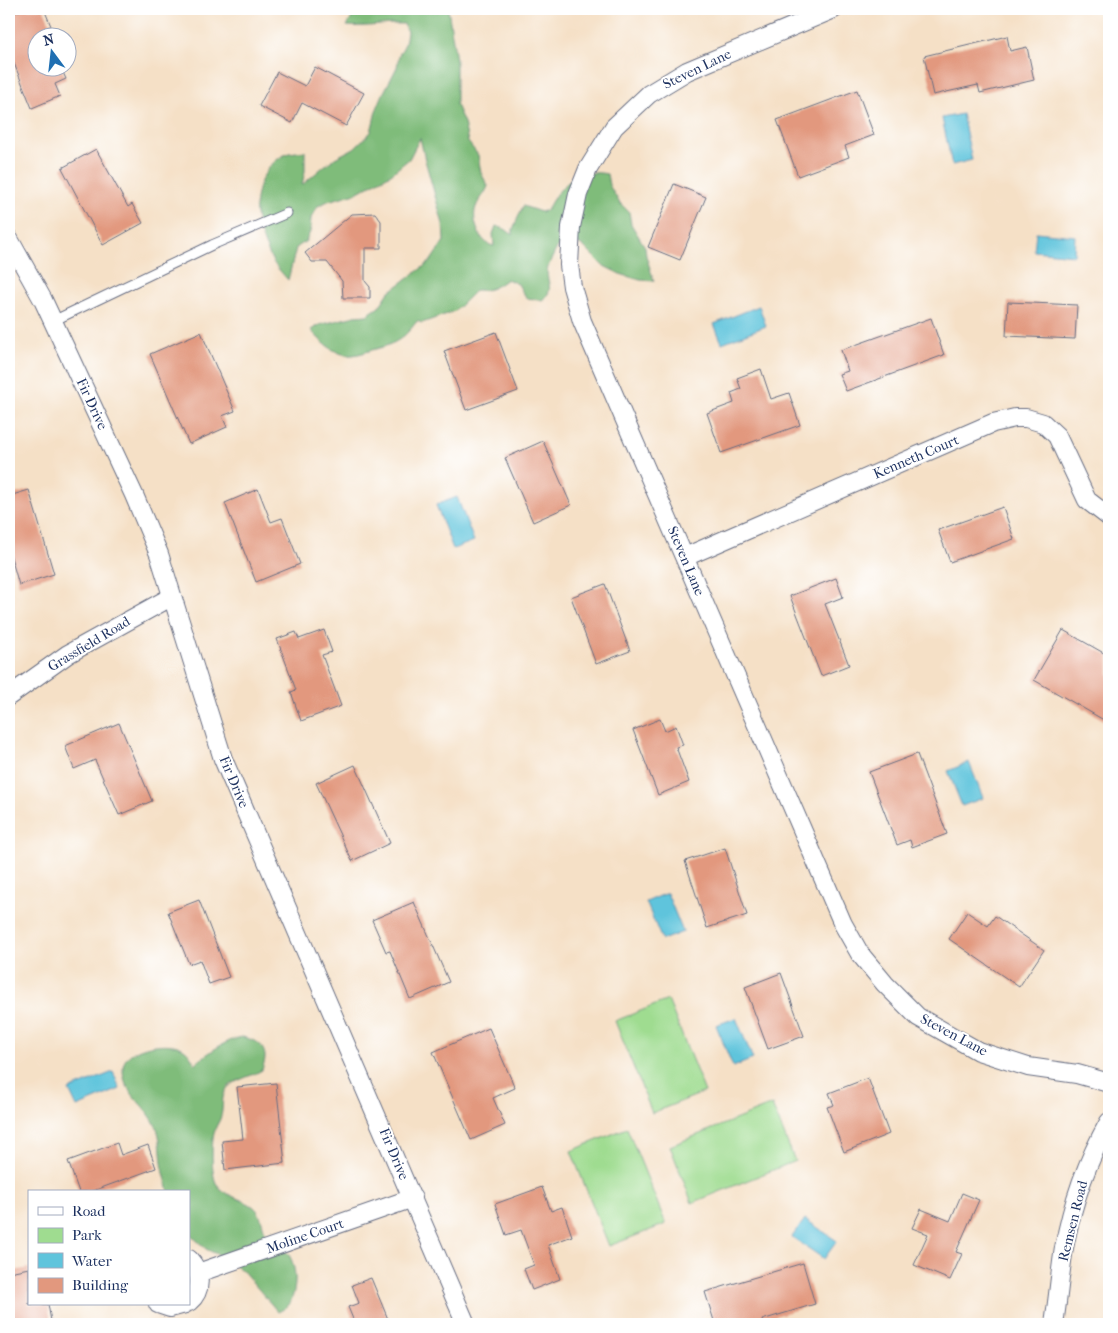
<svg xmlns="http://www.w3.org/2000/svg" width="1118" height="1333" viewBox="0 0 1118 1333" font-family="'IM FELL French Canon',serif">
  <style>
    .green { fill: #9fdc90; stroke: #5d8677 }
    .forest { fill: #7fbc7a; stroke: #4d766c }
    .water { fill: #5fc4dc; stroke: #3d7a9d }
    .building { fill: #e2987e }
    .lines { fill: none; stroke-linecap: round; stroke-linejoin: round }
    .service-casing { stroke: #676d82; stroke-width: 11 }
    .minor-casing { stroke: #676d82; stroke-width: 20 }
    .service { stroke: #fff; stroke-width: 9 }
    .minor { stroke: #fff; stroke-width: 18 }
    .labels { text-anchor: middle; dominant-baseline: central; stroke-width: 4; stroke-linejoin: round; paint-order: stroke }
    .street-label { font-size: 14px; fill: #1b2f5e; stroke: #fff }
  </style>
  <rect width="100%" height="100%" fill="#fff"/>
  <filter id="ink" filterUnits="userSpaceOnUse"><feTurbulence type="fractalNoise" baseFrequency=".02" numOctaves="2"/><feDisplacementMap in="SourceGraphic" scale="10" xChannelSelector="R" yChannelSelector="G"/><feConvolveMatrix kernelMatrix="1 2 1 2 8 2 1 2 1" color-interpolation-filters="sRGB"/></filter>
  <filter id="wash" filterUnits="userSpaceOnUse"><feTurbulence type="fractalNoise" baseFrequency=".0096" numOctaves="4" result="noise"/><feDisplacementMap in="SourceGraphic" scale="20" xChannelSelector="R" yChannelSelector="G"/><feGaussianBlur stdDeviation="1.12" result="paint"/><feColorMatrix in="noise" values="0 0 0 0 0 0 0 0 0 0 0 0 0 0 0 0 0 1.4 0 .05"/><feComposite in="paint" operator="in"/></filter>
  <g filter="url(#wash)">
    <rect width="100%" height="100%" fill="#f5e0c6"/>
    <path class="green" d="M 668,1000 L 705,1092 L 652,1113 L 615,1021 Z
      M 772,1105 L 795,1161 L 692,1203 L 670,1146 Z
      M 627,1128 L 666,1224 L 609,1246 L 571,1151 Z"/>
    <path class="forest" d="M 357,9 L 448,9 L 456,60 L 456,105 L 464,123 L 468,142 L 478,155 L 481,173 L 488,186 C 485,195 479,199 476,207 C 471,220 480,244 494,246 L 493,234 L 496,226 L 505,229 L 513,235 L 513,229 L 523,206 L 541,212 L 547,210 C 559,185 579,168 607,174 L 609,185 L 619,202 L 629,212 L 631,224 L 645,247 L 646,256 L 654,281 L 640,280 L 620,274 L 602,265 L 582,245 L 562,238 C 557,248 552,257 548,267 C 544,281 557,289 542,300 L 526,298 L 518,284 L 507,279 C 496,287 490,291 476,290 L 455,311 L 422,323 L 417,321 C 403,340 395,344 372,350 C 366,352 360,354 353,355 C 337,357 320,341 311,330 L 319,325 L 355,316 L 367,315 L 379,307 L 389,292 L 430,262 L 444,241 L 443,224 L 425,160 L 420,138 L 409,159 L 391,174 L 356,193 L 328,201 L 318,206 L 311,218 L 310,232 L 306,241 L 296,248 L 288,280 C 283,274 277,268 273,262 C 266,248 258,230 256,214 C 253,191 265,162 289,153 C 294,152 300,152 305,151 L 305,171 L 302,185 L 323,167 L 335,158 L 354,148 L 371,132 L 376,111 L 383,94 L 397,67 L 399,55 L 405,44 L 407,32 L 404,24 C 385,23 367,28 347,26 Z
      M 241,1037 C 252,1038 265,1045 265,1057 C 265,1061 263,1066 262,1070 C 252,1076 237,1079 228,1087 C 220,1097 224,1105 221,1116 C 220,1121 216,1125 215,1130 C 211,1140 211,1173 216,1183 C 225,1197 242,1198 254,1207 C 263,1215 262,1229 268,1238 C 272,1246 284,1248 289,1255 C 297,1268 297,1289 290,1303 C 288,1307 282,1310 278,1312 L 243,1271 L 223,1257 L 206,1249 L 189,1233 L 189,1192 L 169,1192 C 167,1184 165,1177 163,1169 C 160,1155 162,1137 155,1124 C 145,1104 123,1093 123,1069 C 122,1047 165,1040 180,1047 C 188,1050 192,1058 195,1064 C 209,1052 223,1042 241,1037 Z"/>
    <path class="water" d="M 962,114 L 972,160 L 952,165 L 942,118 Z
      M 1036,232 L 1075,236 L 1074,255 L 1034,251 Z
      M 759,306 L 766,326 L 722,343 L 714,324 Z
      M 457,497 L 474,541 L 453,549 L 436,505 Z
      M 969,762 L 983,798 L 962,806 L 948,771 Z
      M 667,893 L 683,932 L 662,940 L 646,902 Z
      M 736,1018 L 753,1059 L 733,1067 L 716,1025 Z
      M 113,1072 L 120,1089 L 77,1107 L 69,1090 Z
      M 805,1219 L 837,1241 L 824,1259 L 792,1237 Z"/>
    <g id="blocks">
      <path class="building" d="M 24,9 L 44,9 L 51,26 L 45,28 L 49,38 L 38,38 L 38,68 L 61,68 L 66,79 L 55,84 L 60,96 L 32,108 L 9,51 L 9,15 Z
        M 1007,36 L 1010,51 L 1027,47 L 1034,80 L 980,93 L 978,85 L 933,95 L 924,56 Z
        M 315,67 L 364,93 L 346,126 L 302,103 L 292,123 L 259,106 L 277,72 L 305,86 Z
        M 857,90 L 874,135 L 845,146 L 849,157 L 798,176 L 777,120 Z
        M 96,149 L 128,207 L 132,204 L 143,223 L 103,245 L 62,168 Z
        M 674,184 L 706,197 L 680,260 L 648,247 Z
        M 375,213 L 381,221 L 381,248 L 365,248 L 365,281 L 370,287 L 370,298 L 343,298 L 342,281 L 327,262 L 312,262 L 305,253 L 352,214 Z
        M 1008,302 L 1077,305 L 1075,339 L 1006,336 Z
        M 931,318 L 944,355 L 846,391 L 839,374 L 848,371 L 841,350 Z
        M 201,332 L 235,411 L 222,416 L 227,427 L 189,444 L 150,354 Z
        M 496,332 L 518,391 L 466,410 L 444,351 Z
        M 761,369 L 771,399 L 789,393 L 800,425 L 721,453 L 707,413 L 734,403 L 731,393 L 741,389 L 737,378 Z
        M 543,441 L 571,505 L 533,522 L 505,458 Z
        M 258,489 L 271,522 L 282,518 L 300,564 L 256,582 L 225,503 Z
        M 29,490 L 54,574 L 19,585 L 9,550 L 9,496 Z
        M 1003,507 L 1014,539 L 950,562 L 938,530 Z
        M 836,578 L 843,597 L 825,604 L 849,665 L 821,676 L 790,596 Z
        M 605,584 L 630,651 L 596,664 L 571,597 Z
        M 324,630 L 332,652 L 322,655 L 341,706 L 301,721 L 291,692 L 296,690 L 277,639 L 296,632 L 299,639 Z
        M 1063,630 L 1109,656 L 1109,723 L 1034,680 Z
        M 660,719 L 665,731 L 676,726 L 683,745 L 676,747 L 689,782 L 658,795 L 633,730 Z
        M 119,723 L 152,801 L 119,815 L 95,760 L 74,769 L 65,746 Z
        M 917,754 L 947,834 L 912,847 L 910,840 L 897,845 L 869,772 Z
        M 355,765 L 390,843 L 352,861 L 316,783 Z
        M 725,848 L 747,915 L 707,928 L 685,861 Z
        M 199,900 L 229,977 L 209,984 L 200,960 L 189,964 L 168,912 Z
        M 414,902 L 449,982 L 410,999 L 390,951 L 386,952 L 372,920 Z
        M 967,912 L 988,926 L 995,916 L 1044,950 L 1019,987 L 949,939 Z
        M 781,973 L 804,1036 L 768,1049 L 745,987 Z
        M 489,1028 L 515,1088 L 493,1098 L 505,1125 L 471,1140 L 433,1052 Z
        M 868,1078 L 889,1134 L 844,1152 L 827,1107 L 834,1105 L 829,1093 Z
        M 276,1083 L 285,1163 L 225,1170 L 222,1141 L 243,1139 L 237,1087 Z
        M 117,1143 L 121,1155 L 148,1145 L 156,1168 L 90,1192 L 79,1192 L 68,1161 Z
        M 542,1187 L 551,1211 L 562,1207 L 572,1236 L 548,1245 L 560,1279 L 532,1290 L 524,1269 L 534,1265 L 521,1230 L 506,1235 L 495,1204 Z
        M 962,1193 L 979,1200 L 956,1252 L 962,1254 L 950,1280 L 914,1265 L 928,1234 L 912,1228 L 921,1209 L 950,1221 Z
        M 803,1263 L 815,1304 L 762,1320 L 763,1324 L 715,1324 L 705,1292 Z
        M 29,1268 L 29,1304 L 48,1304 L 51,1321 L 31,1324 L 14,1324 L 9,1295 L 9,1272 Z
        M 371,1278 L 390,1324 L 355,1324 L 348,1307 L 359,1303 L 352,1285 Z"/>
    </g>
  </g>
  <g filter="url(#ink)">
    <use href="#blocks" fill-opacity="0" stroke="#676d82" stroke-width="1"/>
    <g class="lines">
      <defs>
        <path id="service" d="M 53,321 L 212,245 L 287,213"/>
        <path id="minor" d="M 834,9 L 687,71 L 649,94 L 614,127 L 588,169 L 578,194 L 571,227 L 569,265 L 572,287 L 582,321 L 843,924 L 860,954 L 885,984 L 918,1017 L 978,1051 L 1028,1067 L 1077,1074 L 1109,1083
          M 9,239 L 43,300 L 134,495 L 159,554 L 223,759 L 466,1324
          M 685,557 L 993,423 L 1015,418 L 1026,418 L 1043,423 L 1057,436 L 1087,500 L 1109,517
          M 9,696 L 68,654 L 171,597
          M 189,1259 C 201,1272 203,1290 189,1302
          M 198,1273 L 413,1198
          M 158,1304 L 170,1308 L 185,1304
          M 1054,1324 C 1058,1299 1060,1273 1064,1248 C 1072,1204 1087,1161 1109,1122"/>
      </defs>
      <use href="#service" class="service-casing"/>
      <use href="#minor" class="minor-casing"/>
      <use href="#service" class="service"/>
      <use href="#minor" class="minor"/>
    </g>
  </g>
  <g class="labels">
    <g class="street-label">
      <text transform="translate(697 69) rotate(-26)">Steven Lane</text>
      <text transform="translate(92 404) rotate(65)">Fir Drive</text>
      <text transform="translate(916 457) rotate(-23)">Kenneth Court</text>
      <text transform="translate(686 561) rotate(67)">Steven Lane</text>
      <text transform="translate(89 644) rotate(-31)">Grassfield Road</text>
      <text transform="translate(234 782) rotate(67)">Fir Drive</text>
      <text transform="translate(954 1035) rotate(28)">Steven Lane</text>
      <text transform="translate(394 1154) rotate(67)">Fir Drive</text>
      <text transform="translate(1073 1221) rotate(-76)">Remsen Road</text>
      <text transform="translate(305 1236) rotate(-19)">Moline Court</text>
    </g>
  </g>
  <rect width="1118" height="1333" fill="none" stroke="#fff" stroke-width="30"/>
  <rect x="28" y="1190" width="162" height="115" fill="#ffffff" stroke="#a4acbf"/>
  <rect x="38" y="1207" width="25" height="8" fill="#ffffff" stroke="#a4acbf"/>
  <text x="72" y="1216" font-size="15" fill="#1b2f5e">Road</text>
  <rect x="38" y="1228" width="25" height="15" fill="#9fdc90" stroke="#a4acbf"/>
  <text x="72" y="1240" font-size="15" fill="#1b2f5e">Park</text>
  <rect x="38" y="1253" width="25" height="15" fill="#5fc4dc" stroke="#a4acbf"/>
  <text x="72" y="1266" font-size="15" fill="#1b2f5e">Water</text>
  <rect x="38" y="1278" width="25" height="15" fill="#e2987e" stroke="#a4acbf"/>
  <text x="72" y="1290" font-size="15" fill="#1b2f5e">Building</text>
  <g transform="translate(52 52) rotate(345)"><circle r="24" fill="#ffffff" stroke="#a4acbf"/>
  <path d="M0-4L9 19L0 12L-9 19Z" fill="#1f6fb2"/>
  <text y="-8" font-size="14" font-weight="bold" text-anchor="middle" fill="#1b2f5e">N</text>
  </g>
</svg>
